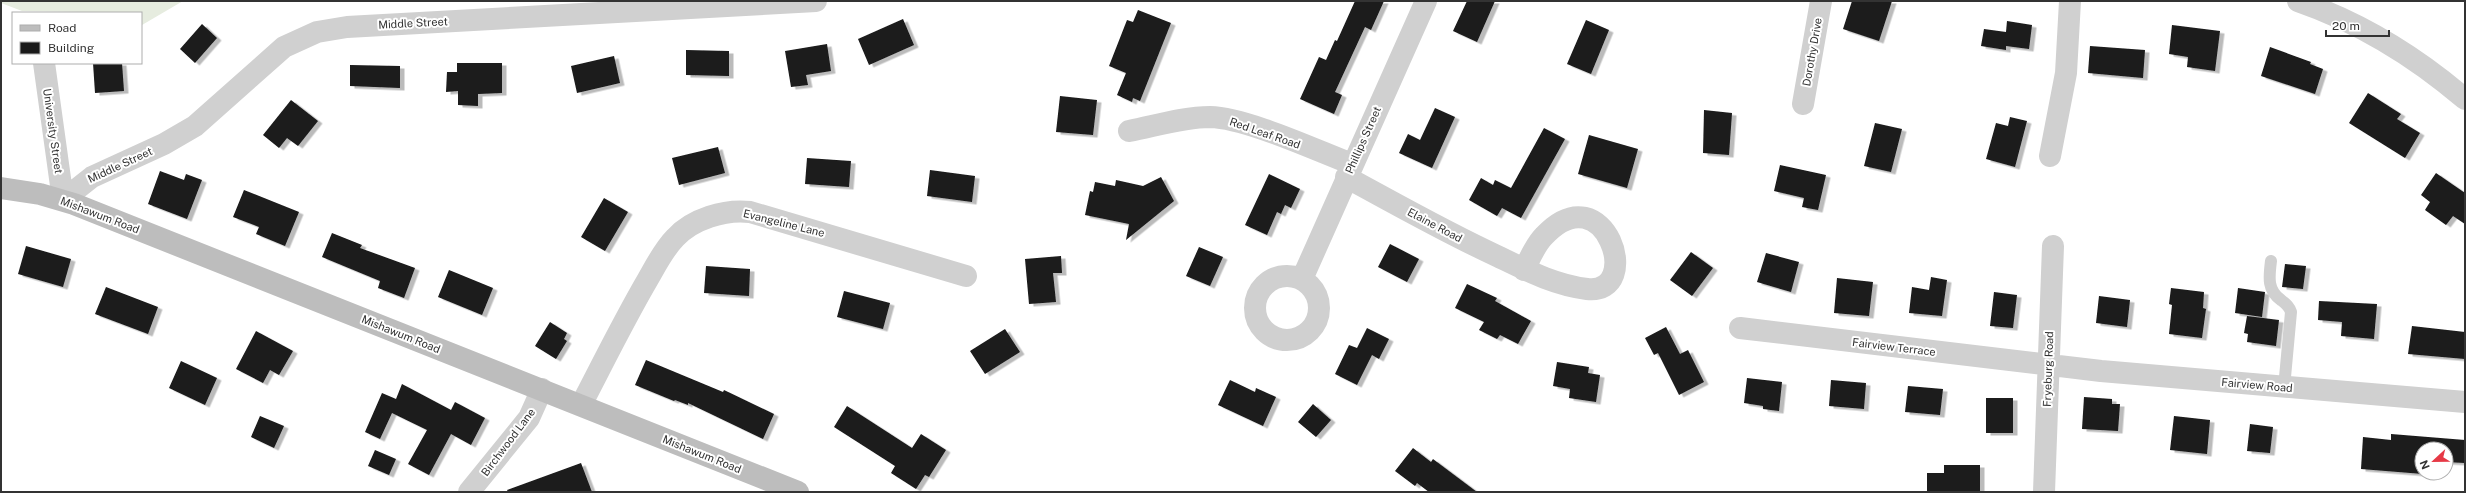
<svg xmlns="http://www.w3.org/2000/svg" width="2466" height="493" viewBox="0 0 2466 493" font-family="'Public Sans',sans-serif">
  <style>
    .green { fill: #e6ecdf }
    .building { fill: #1a1a1a; filter: url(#shadow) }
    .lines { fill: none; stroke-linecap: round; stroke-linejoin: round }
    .lane { stroke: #d0d0d0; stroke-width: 12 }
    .street { stroke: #d0d0d0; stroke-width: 22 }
    .secondary { stroke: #bdbdbd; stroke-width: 22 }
    .labels { text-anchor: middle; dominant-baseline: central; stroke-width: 4; stroke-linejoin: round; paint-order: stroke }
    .street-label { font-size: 11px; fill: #333; stroke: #fff }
  </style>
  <defs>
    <filter id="shadow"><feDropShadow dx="4.5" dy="2.5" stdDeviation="0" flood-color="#0004"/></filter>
  </defs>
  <rect width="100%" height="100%" fill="#fff"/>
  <path class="green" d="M 1,1 L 183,1 L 142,25 L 141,13 L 22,11 L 1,3 Z"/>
  <path class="building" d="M 1355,1 L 1384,1 L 1371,30 L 1365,27 L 1335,92 L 1342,95 L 1334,114 L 1300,99 L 1319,57 L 1326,60 L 1335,40 L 1337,41 Z
    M 1467,1 L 1495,1 L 1477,42 L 1453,31 Z
    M 1852,1 L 1892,1 L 1879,41 L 1843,29 Z
    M 1138,10 L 1171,23 L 1140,101 L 1133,98 L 1132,102 L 1117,95 L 1126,73 L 1109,66 L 1127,20 L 1133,22 Z
    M 903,19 L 914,45 L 869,65 L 858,39 Z
    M 1586,20 L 1609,30 L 1591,74 L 1567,64 Z
    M 2007,21 L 2032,25 L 2029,49 L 2006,46 L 2006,50 L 1981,46 L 1984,29 L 2006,32 Z
    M 202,24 L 217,38 L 195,63 L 180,49 Z
    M 2172,25 L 2220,31 L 2215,71 L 2187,67 L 2188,57 L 2169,54 Z
    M 827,44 L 831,71 L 806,75 L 808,85 L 791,87 L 785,51 Z
    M 2090,46 L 2145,50 L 2143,78 L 2088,73 Z
    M 2270,47 L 2311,62 L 2310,64 L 2323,69 L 2315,94 L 2261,76 Z
    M 686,50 L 729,51 L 729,76 L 686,75 Z
    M 614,56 L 620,83 L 577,93 L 571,66 Z
    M 93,63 L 122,63 L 124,91 L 95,93 Z
    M 457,63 L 502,63 L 502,93 L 478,94 L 478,106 L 458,105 L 458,91 L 446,92 L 447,72 L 457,72 Z
    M 350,65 L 400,66 L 400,88 L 350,86 Z
    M 2368,93 L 2401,114 L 2397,119 L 2420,133 L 2405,158 L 2349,123 Z
    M 1060,96 L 1097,100 L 1093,135 L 1056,132 Z
    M 291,100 L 318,121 L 298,146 L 287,138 L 279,148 L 263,135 Z
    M 1435,108 L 1455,117 L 1432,168 L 1399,153 L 1408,134 L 1420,140 Z
    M 1704,110 L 1732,113 L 1729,155 L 1703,153 Z
    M 2010,117 L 2027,121 L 2015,167 L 1986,159 L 1996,123 L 2008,126 Z
    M 1875,123 L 1902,129 L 1891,172 L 1864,166 Z
    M 1544,128 L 1565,139 L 1521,218 L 1502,208 L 1497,216 L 1469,200 L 1481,178 L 1493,185 L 1495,180 L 1511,188 Z
    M 1589,135 L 1638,149 L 1627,188 L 1578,174 Z
    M 718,147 L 725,173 L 679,185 L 672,158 Z
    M 807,158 L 851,161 L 849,187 L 805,184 Z
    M 1780,165 L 1826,175 L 1818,210 L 1802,207 L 1804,198 L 1774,191 Z
    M 930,170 L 975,176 L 972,202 L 927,196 Z
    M 160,171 L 184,180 L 186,174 L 202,180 L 187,219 L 148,204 Z
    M 2436,173 L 2465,193 L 2465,224 L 2453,216 L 2446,225 L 2425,210 L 2430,202 L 2421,195 Z
    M 1269,174 L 1300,189 L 1291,208 L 1285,205 L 1281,214 L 1277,212 L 1267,235 L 1245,225 Z
    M 1161,177 L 1174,201 L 1126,240 L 1129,224 L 1085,215 L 1090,191 L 1093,192 L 1095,182 L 1115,186 L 1116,180 L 1143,186 Z
    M 244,190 L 299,212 L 285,246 L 256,234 L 259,227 L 233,217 Z
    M 604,198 L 628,212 L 605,251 L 581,237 Z
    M 332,233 L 362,245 L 360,248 L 415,268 L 404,298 L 378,288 L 380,281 L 322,257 Z
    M 1390,244 L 1419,259 L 1407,282 L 1378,267 Z
    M 26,246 L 71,259 L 63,287 L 18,274 Z
    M 1199,247 L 1223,257 L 1210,286 L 1186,276 Z
    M 1691,252 L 1713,268 L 1692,296 L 1670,280 Z
    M 1766,253 L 1799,262 L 1791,292 L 1757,282 Z
    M 1061,256 L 1062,273 L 1053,273 L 1056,302 L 1029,304 L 1025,259 Z
    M 2285,264 L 2306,266 L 2303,289 L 2282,287 Z
    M 706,266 L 750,269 L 749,296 L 704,293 Z
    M 449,270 L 493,288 L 482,315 L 438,297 Z
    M 1931,277 L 1947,280 L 1942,316 L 1909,313 L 1912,287 L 1929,290 Z
    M 1837,278 L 1873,282 L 1869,316 L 1834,313 Z
    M 1467,284 L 1497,298 L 1495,301 L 1531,321 L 1518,344 L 1500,335 L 1497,339 L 1479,330 L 1484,322 L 1455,308 Z
    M 106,287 L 158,307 L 148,334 L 95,314 Z
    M 2171,288 L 2204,292 L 2203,308 L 2206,309 L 2202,338 L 2169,334 L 2172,305 L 2169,304 Z
    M 2238,288 L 2265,292 L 2262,317 L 2235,313 Z
    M 844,291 L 890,303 L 883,329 L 837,317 Z
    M 1994,292 L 2017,295 L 2013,328 L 1990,326 Z
    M 2099,296 L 2130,300 L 2127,327 L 2096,323 Z
    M 2319,301 L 2377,304 L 2374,339 L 2341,336 L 2342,322 L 2318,320 Z
    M 2247,316 L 2279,320 L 2276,346 L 2247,342 L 2248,334 L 2244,333 Z
    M 550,322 L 567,333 L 564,339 L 567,341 L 556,359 L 535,346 Z
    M 2412,326 L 2465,332 L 2465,359 L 2408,354 Z
    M 1666,327 L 1680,354 L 1688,350 L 1704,382 L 1679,395 L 1658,353 L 1654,355 L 1645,338 Z
    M 1367,328 L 1389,339 L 1379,359 L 1372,355 L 1357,385 L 1335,374 L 1349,345 L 1357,348 Z
    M 1005,329 L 1020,352 L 985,374 L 970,351 Z
    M 256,331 L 293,351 L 279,375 L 270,370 L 263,383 L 236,369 Z
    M 646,360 L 723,392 L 724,390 L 774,414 L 763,439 L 688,403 L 688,405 L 675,400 L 674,401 L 635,385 Z
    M 181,361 L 217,378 L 205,405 L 169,388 Z
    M 1557,362 L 1589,367 L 1588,373 L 1600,375 L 1596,402 L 1569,398 L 1570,389 L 1553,386 Z
    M 1747,378 L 1782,382 L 1779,411 L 1763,409 L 1763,406 L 1744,403 Z
    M 1230,380 L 1255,392 L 1256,388 L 1276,397 L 1263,426 L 1218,405 Z
    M 1831,380 L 1866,383 L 1864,409 L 1829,406 Z
    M 402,384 L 451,410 L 455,402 L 485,418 L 471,445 L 451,434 L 429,475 L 408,464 L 427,430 L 392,413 L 380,439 L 365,432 L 382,393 L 396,399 Z
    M 1908,386 L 1943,389 L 1940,415 L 1905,412 Z
    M 2084,397 L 2112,399 L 2112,404 L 2120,404 L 2118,431 L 2082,429 Z
    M 1986,398 L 2013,398 L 2013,433 L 1986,433 Z
    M 1313,404 L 1331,420 L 1316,437 L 1298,422 Z
    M 847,406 L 912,448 L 921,434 L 946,450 L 929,477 L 925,475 L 916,489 L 891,473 L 895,466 L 834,427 Z
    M 260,416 L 284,426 L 274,448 L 251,437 Z
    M 2174,416 L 2210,420 L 2207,454 L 2170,450 Z
    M 2250,424 L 2273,427 L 2270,453 L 2247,451 Z
    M 2391,434 L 2465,440 L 2465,463 L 2446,462 L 2446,449 L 2422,449 L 2423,474 L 2361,469 L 2363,437 L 2391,440 Z
    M 1413,448 L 1431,462 L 1433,459 L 1477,492 L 1429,492 L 1417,483 L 1415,486 L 1395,471 Z
    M 375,450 L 396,459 L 389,475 L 368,466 Z
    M 581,463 L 592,492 L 508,492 L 507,490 Z
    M 1944,465 L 1980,465 L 1980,492 L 1927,492 L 1927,473 L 1944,473 Z"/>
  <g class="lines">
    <path class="lane" d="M 2271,261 C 2269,277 2267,290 2281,300 C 2286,304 2289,306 2291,312 L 2284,388"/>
    <path class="street" d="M 2298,1 C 2359,22 2416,57 2465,99
      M 44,63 L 63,200
      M 1803,104 L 1821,1
      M 1129,131 C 1155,126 1183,117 1210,117 C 1247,118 1315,150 1352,164
      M 2050,156 L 2066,73 L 2070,1
      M 1346,177 C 1396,204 1445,232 1497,256 C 1526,270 1554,285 1587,289 C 1645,296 1605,171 1544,236 C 1535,245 1530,258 1524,270
      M 63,200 L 92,177 L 164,144 L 195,126 L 284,47 L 317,32 L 347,27 L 816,1
      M1255 308a32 32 0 1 1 64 0a32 32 0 1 1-64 0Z
      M 1302,279 L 1426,1
      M 1740,328 L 2101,371 L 2465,402
      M 581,405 C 603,363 624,320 648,279 C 656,265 664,249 675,238 C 692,219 725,209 750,212 L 966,276
      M 469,492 L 529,418 L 542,389
      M 2044,492 L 2053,246"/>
    <path class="secondary" d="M 1,188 L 40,194 L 74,204 L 798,492"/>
  </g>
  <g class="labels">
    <g class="street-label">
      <text transform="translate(413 23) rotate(-3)">Middle Street</text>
      <text transform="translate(1812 52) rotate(-80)">Dorothy Drive</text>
      <text transform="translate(53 131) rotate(82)">University Street</text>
      <text transform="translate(1265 133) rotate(19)">Red Leaf Road</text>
      <text transform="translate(1363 140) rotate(-66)">Phillips Street</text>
      <text transform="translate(120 165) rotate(-25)">Middle Street</text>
      <text transform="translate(100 215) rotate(21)">Mishawum Road</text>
      <text transform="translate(784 223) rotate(14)">Evangeline Lane</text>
      <text transform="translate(1435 225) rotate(28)">Elaine Road</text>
      <text transform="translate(401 334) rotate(22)">Mishawum Road</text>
      <text transform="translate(1894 347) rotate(7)">Fairview Terrace</text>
      <text transform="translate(2048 369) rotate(-88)">Fryeburg Road</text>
      <text transform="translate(2257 385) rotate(5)">Fairview Road</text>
      <text transform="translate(508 442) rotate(-53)">Birchwood Lane</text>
      <text transform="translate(702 454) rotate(22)">Mishawum Road</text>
    </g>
  </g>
  <rect width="2466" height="493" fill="none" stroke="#333333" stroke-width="4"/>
  <rect x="12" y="12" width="130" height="52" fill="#ffffff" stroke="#adadad"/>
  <rect x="20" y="25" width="20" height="6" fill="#bdbdbd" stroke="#adadad"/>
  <text x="48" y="32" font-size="12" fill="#333333">Road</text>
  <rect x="20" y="42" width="20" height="12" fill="#1a1a1a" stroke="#adadad"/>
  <text x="48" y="52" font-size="12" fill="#333333">Building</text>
  <g transform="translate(2434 461) rotate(248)"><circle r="19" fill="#ffffff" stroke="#adadad"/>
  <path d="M0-3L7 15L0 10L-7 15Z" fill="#e63946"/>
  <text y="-6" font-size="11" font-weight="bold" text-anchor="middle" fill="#333333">N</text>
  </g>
  <path d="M2326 30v6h63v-6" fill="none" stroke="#333333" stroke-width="2"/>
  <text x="2332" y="30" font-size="12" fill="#333333" stroke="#ffffff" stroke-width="3" paint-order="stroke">20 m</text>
</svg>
